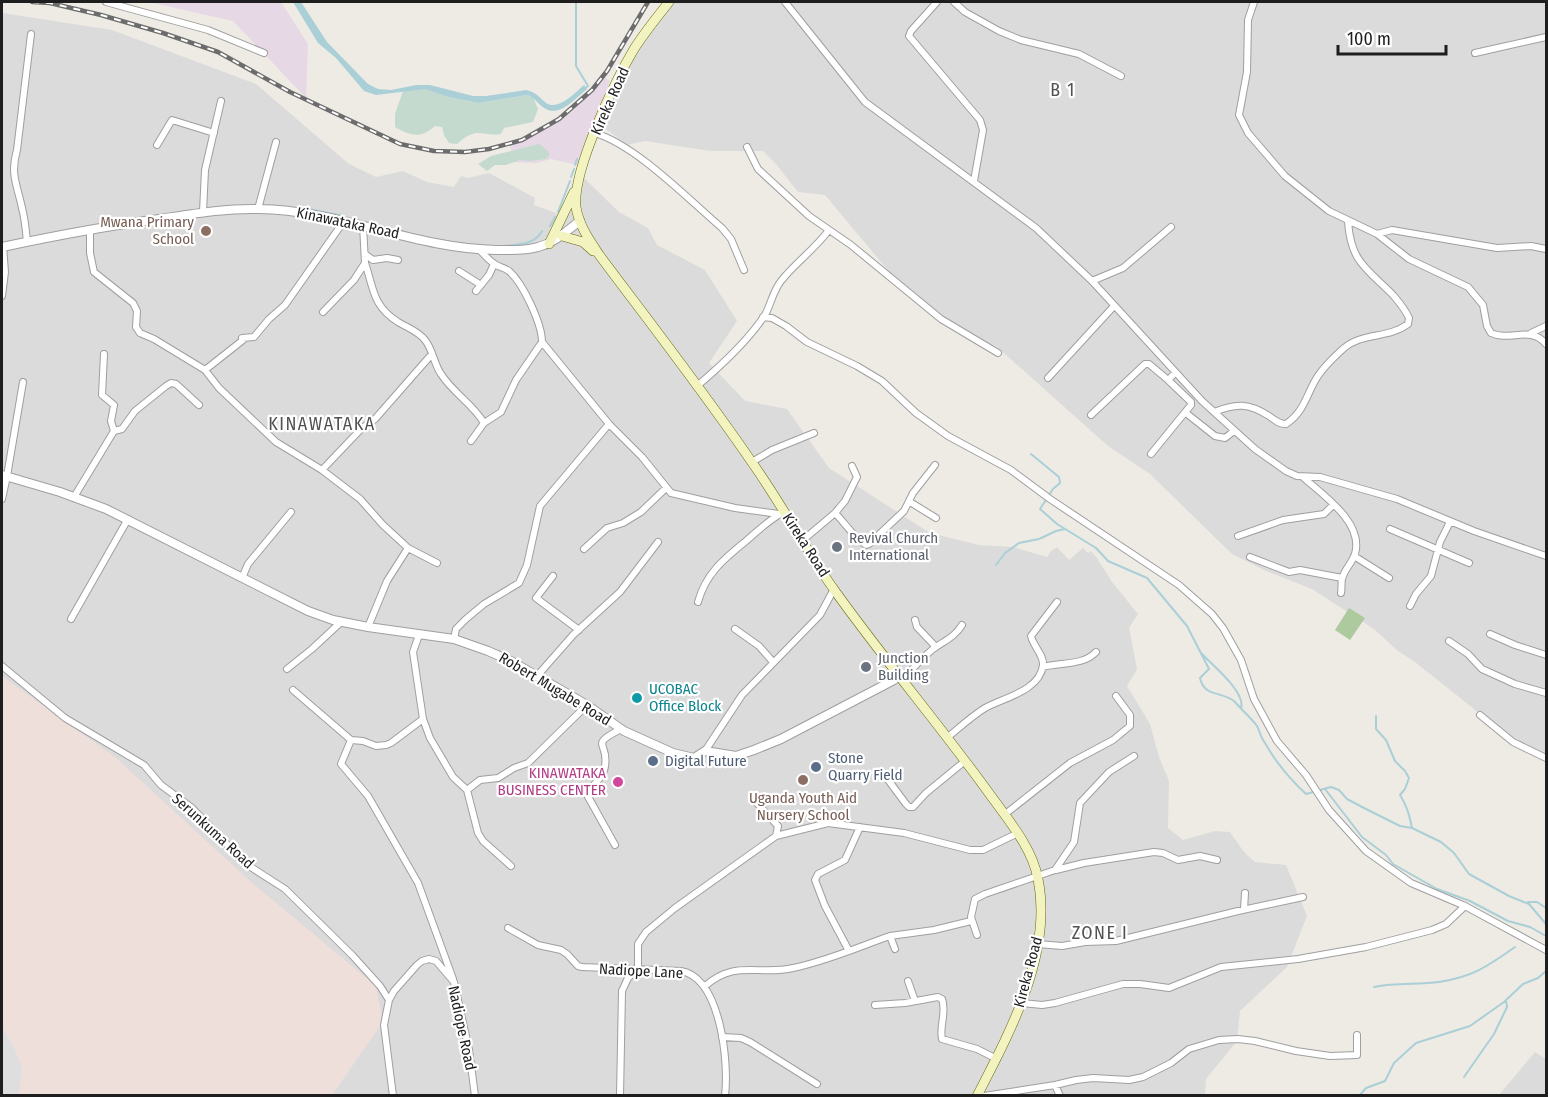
<svg xmlns="http://www.w3.org/2000/svg" width="1548" height="1097" viewBox="0 0 1548 1097" font-family="'Fira Sans Condensed',sans-serif">
  <style>
    .residential { fill: #dcdbdb }
    .industrial { fill: #e6d8e4 }
    .military { fill: #eedfda }
    .forest { fill: #adc99e }
    .wetland { fill: #c4dacf }
    .parking { fill: #dedede }
    .water { fill: #aacfd7 }
    .lines { fill: none; stroke-linecap: round; stroke-linejoin: round }
    .stream { stroke: #aacfd7; stroke-width: 2 }
    .minor-casing { stroke: #9f9f9f; stroke-width: 8 }
    .tertiary-casing { stroke: #9f9f9f; stroke-width: 10 }
    .secondary-casing { stroke: #656a10; stroke-width: 10 }
    .minor { stroke: #fff; stroke-width: 6 }
    .tertiary { stroke: #fff; stroke-width: 8 }
    .secondary { stroke: #f3f3bf; stroke-width: 9 }
    .rail-casing { stroke: #6c6c6c; stroke-width: 4.5 }
    .rail { stroke: #fff; stroke-width: 2; stroke-dasharray: 7; stroke-linecap: butt }
    .education-dot { fill: #8d6e63; stroke: #fff; stroke-width: 2 }
    .worship-dot { fill: #6b7280; stroke: #fff; stroke-width: 2 }
    .culture-dot { fill: #0f9aa8; stroke: #fff; stroke-width: 2 }
    .service-dot { fill: #5c6f8a; stroke: #fff; stroke-width: 2 }
    .hotel-dot { fill: #d1479c; stroke: #fff; stroke-width: 2 }
    .labels { text-anchor: middle; dominant-baseline: central; stroke-width: 4.5; stroke-linejoin: round; paint-order: stroke }
    .street-label { font-size: 15px; fill: #1e1e1e; stroke: #fff }
    .education-label { font-size: 15px; fill: #785e54; stroke: #fff; text-anchor: end }
    .worship-label { font-size: 15px; fill: #5b616d; stroke: #fff; text-anchor: start }
    .culture-label { font-size: 15px; fill: #0d838f; stroke: #fff; text-anchor: start }
    .service-label { font-size: 15px; fill: #4e5e75; stroke: #fff; text-anchor: start }
    .hotel-label { font-size: 15px; fill: #b23c85; stroke: #fff; text-anchor: end }
    .quarter-label { font-size: 18px; letter-spacing: 1.5px; fill: #515151; stroke: #fff }
  </style>
  <rect width="100%" height="100%" fill="#eeebe5"/>
  <path class="residential" d="M 665,2 L 1546,2 L 1546,757 L 1519,745 L 1415,662 L 1398,651 L 1374,629 L 1312,589 L 1264,570 L 1232,554 L 1150,474 L 1108,446 L 996,346 L 950,328 L 912,299 L 825,195 L 798,192 L 776,164 L 763,151 L 710,151 L 645,141 L 627,145 L 602,126 L 583,177 L 619,212 L 648,228 L 657,245 L 705,270 L 737,321 L 709,363 L 745,401 L 787,409 L 829,468 L 930,533 L 979,545 L 1013,547 L 1047,557 L 1051,551 L 1057,547 L 1069,560 L 1083,548 L 1088,553 L 1091,551 L 1097,558 L 1112,582 L 1138,614 L 1129,628 L 1137,669 L 1127,686 L 1150,724 L 1159,757 L 1169,781 L 1168,828 L 1183,840 L 1215,831 L 1230,832 L 1244,852 L 1255,862 L 1286,865 L 1307,916 L 1287,967 L 1240,1011 L 1237,1041 L 1206,1079 L 1205,1095 L 2,1096 L 2,13 L 112,30 L 256,84 L 349,164 L 376,177 L 403,171 L 427,182 L 454,187 L 461,176 L 468,178 L 489,173 L 535,198 L 534,205 L 561,215 L 572,193 L 598,118 Z
    M 1535,1052 L 1546,1059 L 1546,1095 L 1499,1095 Z"/>
  <path class="industrial" d="M 149,2 L 281,2 L 308,44 L 306,98 L 233,21 Z
    M 604,77 L 610,81 L 578,165 L 551,159 L 536,163 L 514,162 L 510,146 L 544,130 L 563,119 L 594,91 Z"/>
  <path class="military" d="M 2,676 L 116,758 L 251,882 L 376,986 L 383,1022 L 332,1095 L 2,1095 Z"/>
  <path class="forest" d="M 1349,608 L 1365,618 L 1350,640 L 1335,630 Z"/>
  <path class="wetland" d="M 416,89 L 426,89 L 448,97 L 479,103 L 527,95 L 533,97 L 538,109 L 533,122 L 504,128 L 501,134 C 480,137 478,125 457,144 L 449,143 L 444,135 L 442,127 L 435,126 C 420,139 411,136 395,127 L 395,114 L 403,91 Z
    M 539,144 L 549,152 L 549,156 L 545,159 L 530,161 L 520,160 L 506,165 L 495,165 L 487,171 L 478,164 L 491,156 Z"/>
  <path class="parking" d="M 2,1027 L 15,1050 L 22,1068 L 19,1095 L 2,1095 Z"/>
  <path class="water" d="M 293,2 L 301,2 L 327,42 L 368,84 L 378,89 L 391,90 L 416,85 L 430,85 L 473,96 L 486,96 L 526,90 C 536,92 539,97 546,103 C 558,111 575,93 584,85 L 587,89 C 577,97 560,117 546,109 C 538,105 535,97 527,95 L 479,103 L 448,97 L 425,89 L 376,95 L 364,91 L 336,58 L 318,43 Z"/>
  <g class="lines">
    <path class="stream" d="M 576,2 L 576,66 L 588,86 L 584,89
      M 575,165 L 577,159
      M 571,177 L 574,169
      M 303,208 L 344,216
      M 558,212 L 570,181
      M 356,220 L 409,233
      M 550,226 L 555,217
      M 504,246 C 518,244 535,245 542,231
      M 1031,454 L 1059,477 L 1060,483 L 1053,489 L 1040,509 L 1057,524 L 1096,548 L 1108,561 L 1147,578 L 1187,626 L 1209,669 L 1200,678 C 1204,698 1224,691 1235,702 C 1241,709 1252,719 1257,726 C 1260,732 1261,738 1265,743 C 1275,761 1291,780 1306,794 L 1331,787 L 1339,790 L 1347,799 L 1364,808 L 1400,826 L 1412,828 L 1441,842 L 1454,853 L 1469,874 L 1509,896 L 1529,904 L 1546,924
      M 996,565 L 1005,553 L 1019,543 L 1039,539 L 1056,531 L 1065,529
      M 1201,653 C 1212,665 1246,692 1241,708
      M 1376,716 L 1376,729 L 1386,740 L 1395,761 L 1405,771 L 1409,778 L 1405,789 L 1400,795 C 1406,804 1410,817 1412,828
      M 1325,789 L 1362,837 L 1386,855 L 1393,864 L 1437,889 L 1470,901 L 1508,921 L 1530,927 L 1546,936
      M 1528,902 L 1537,902 L 1546,908
      M 1374,987 C 1396,982 1418,985 1439,982 C 1473,977 1488,966 1515,947
      M 1464,1077 L 1494,1034 L 1507,1007 L 1506,1001
      M 1359,1096 L 1366,1088 L 1385,1081 L 1394,1063 L 1416,1043 L 1470,1026 L 1504,1002 L 1523,984 L 1538,978 L 1546,971"/>
    <defs>
      <path id="minor" d="M 106,2 L 208,30 L 264,53
        M 785,2 L 865,102 L 1036,228 L 1092,281 L 1202,401 L 1255,449 L 1286,471 L 1297,476 L 1320,477 L 1397,499 L 1474,531 L 1546,556
        M 937,2 L 911,31 L 909,36 L 980,120 L 983,130 L 974,181
        M 954,2 L 965,12 L 999,31 L 1021,40 L 1079,54 L 1121,76
        M 1254,2 L 1248,20 L 1247,72 L 1239,115 L 1248,133 L 1285,176 L 1329,211 L 1377,234 L 1409,259 L 1468,287 L 1483,305 L 1487,326 L 1491,333 C 1510,342 1530,325 1546,344
        M 1475,53 L 1546,37
        M 595,133 C 637,146 688,199 722,228 L 731,239 L 744,270
        M 157,145 L 172,120 L 214,133
        M 747,147 L 758,169 L 809,216 L 851,245 L 941,319 L 998,353
        M 258,209 L 276,142
        M 203,212 L 205,170 L 221,101
        M 90,229 L 90,253 L 94,272 L 133,303 L 137,311 L 136,327 L 140,333 L 154,339 L 205,370 L 219,388 L 276,442 L 322,470 L 360,499 L 383,525 L 408,548 L 437,563
        M 1377,234 L 1392,230 L 1497,248 L 1531,246 L 1546,249
        M 27,242 C 26,231 25,219 22,208 C 17,184 10,175 17,150 L 31,34
        M 366,255 L 373,260 L 387,258 L 398,260
        M 365,263 C 374,289 372,305 398,322 C 408,328 418,331 425,340 C 433,350 434,364 441,374 C 453,393 473,404 484,423
        M 459,271 L 481,285
        M 1092,281 L 1123,268 L 1171,227
        M 476,291 L 489,275 L 494,264
        M 2,296 L 5,272 L 3,246
        M 323,312 L 354,280 L 365,263 L 363,225
        M 763,317 L 772,318 L 786,326 L 807,342 L 857,366 L 882,381 L 916,413 L 948,436 L 1011,470 L 1050,499 L 1179,585 L 1212,614 L 1223,628 L 1241,660 L 1254,699 L 1277,741 L 1306,775 L 1329,810 L 1366,851 L 1411,883 L 1465,906 L 1546,950
        M 1531,333 L 1546,326
        M 542,342 L 609,424 L 642,457 L 671,493 L 735,508 L 779,514
        M 104,354 L 102,395 L 114,405 L 111,421 L 114,431
        M 205,370 L 243,340 L 242,338 L 254,337 L 269,319 L 285,305 L 344,221
        M 1048,378 L 1114,306
        M 697,386 C 722,365 747,342 765,315 C 771,304 773,291 781,281 C 795,263 815,249 829,230
        M 1214,412 C 1236,403 1249,403 1269,416 C 1275,420 1278,424 1286,424 C 1304,412 1306,396 1316,379 C 1323,367 1334,357 1344,348 C 1363,332 1388,339 1408,324 L 1409,318 C 1405,309 1399,302 1393,295 C 1366,268 1351,262 1348,222
        M 1186,413 L 1215,436 L 1225,438 L 1234,431
        M 1091,415 L 1145,364 L 1149,364 L 1168,380 L 1175,373
        M 471,441 L 484,423 L 501,412 L 516,380 L 542,342 C 542,324 523,283 509,271 C 505,268 500,267 496,265 C 490,261 484,255 479,249
        M 1151,454 L 1191,405 L 1191,402 L 1168,380
        M 752,462 L 772,450 L 814,433
        M 322,470 L 361,429 L 375,419 L 432,354
        M 1304,478 C 1324,496 1364,523 1355,554 C 1352,563 1344,570 1342,579 C 1341,583 1342,588 1341,593
        M 74,497 L 114,431 L 122,429 L 135,411 L 166,386 L 171,383 L 176,384 L 199,405
        M 2,499 L 7,476 L 23,382
        M 910,502 L 936,518
        M 835,513 L 845,501 L 857,477 L 852,466
        M 1390,529 L 1469,563
        M 1238,536 L 1283,520 L 1324,514 L 1333,505
        M 803,540 L 835,513 C 845,523 854,538 866,545 L 869,544 L 904,511 L 913,493 L 935,465
        M 584,549 L 607,528 L 623,523 L 641,512 L 666,488
        M 1354,556 L 1389,578
        M 1250,557 L 1289,572 L 1300,570 L 1342,578
        M 553,576 L 536,598 L 579,630
        M 242,578 L 248,564 L 291,512
        M 698,602 C 706,573 724,559 746,541 C 757,531 767,522 780,514
        M 1410,606 L 1416,594 L 1431,576 L 1440,542 L 1450,522
        M 71,619 L 128,519
        M 915,620 L 917,627 L 936,647
        M 368,627 L 387,581 L 408,548
        M 735,629 L 759,646 L 773,662
        M 1490,634 L 1515,645 L 1546,655
        M 419,635 L 413,652 L 423,719 L 430,738 L 453,777 L 467,790 L 478,833 L 483,841 L 511,866
        M 454,639 L 456,629 L 466,619 L 484,604 L 519,583 L 527,565 L 540,506 L 609,424
        M 1449,641 L 1468,654 L 1482,669 L 1515,684 L 1546,693
        M 2,666 L 65,718 L 144,765 L 161,785 L 192,808 L 246,864 L 285,889 L 352,955 L 380,986 L 389,1000
        M 1043,667 C 1060,662 1083,666 1096,652
        M 287,669 L 312,649 L 341,622
        M 537,676 L 574,634 L 620,592 L 658,542
        M 903,680 C 912,669 922,658 933,649 C 944,641 955,637 962,625
        M 293,690 L 351,740 L 363,741 L 376,746 L 386,745 L 391,743 L 423,719
        M 1480,715 L 1513,742 L 1546,758
        M 948,737 C 960,727 972,716 985,708 C 1003,698 1040,691 1043,665 C 1044,655 1033,646 1031,636 L 1057,602
        M 351,740 L 341,764 L 368,796 L 418,883 L 453,979
        M 705,751 L 742,695 L 820,615 L 834,589
        M 886,777 L 906,804 L 909,807 L 913,807 L 926,793 L 965,761
        M 467,790 L 480,780 L 498,778 L 514,768 L 528,763 L 587,705
        M 1004,815 L 1070,763 L 1113,740 L 1130,726 L 1130,715 L 1116,696
        M 776,836 L 828,823 L 904,833 L 970,850 L 983,850 L 1016,834
        M 615,845 L 586,793 C 592,786 604,777 605,766 C 609,741 588,746 621,729
        M 1056,870 L 1084,863 L 1154,852 L 1163,853 L 1178,860 L 1200,856 L 1217,860
        M 1244,909 L 1245,893
        M 508,928 L 538,945 L 561,950 L 567,954 L 578,966 L 582,967 L 681,971 C 721,978 729,1063 725,1096
        M 977,935 L 971,917 L 975,899 L 985,894 L 1055,870 L 1074,842 L 1080,803 L 1109,772 L 1134,756
        M 890,936 L 934,930 L 971,921
        M 1038,944 L 1062,946 L 1085,942 L 1116,941 L 1238,911 L 1303,897
        M 849,951 L 825,906 L 815,880 L 818,874 L 845,860 L 860,827
        M 908,981 L 915,1001
        M 705,986 C 736,959 759,976 793,968 C 827,961 858,947 890,936 L 895,949
        M 1022,1003 L 1042,1005 L 1055,1003 L 1123,984 L 1140,984 L 1169,988 L 1221,967 L 1298,959 L 1366,947 L 1432,930 L 1446,924 L 1465,906
        M 875,1005 L 905,1003 L 938,997 L 942,999 C 947,1012 939,1026 942,1039 L 977,1049 L 997,1059
        M 722,1037 L 741,1038 L 750,1042 L 817,1084
        M 1055,1085 L 1060,1096
        M 393,1096 L 384,1025 L 389,1000 L 394,991 L 417,965 L 422,961 L 429,959 L 436,961 L 454,982 L 469,1050 L 475,1096
        M 620,1096 L 622,991 L 628,978 L 638,969 L 638,944 L 646,932 L 675,908 L 776,836 L 778,826 L 756,802
        M 984,1096 L 1055,1085 L 1076,1080 L 1093,1078 L 1129,1080 L 1143,1077 L 1171,1063 L 1189,1049 L 1219,1040 L 1238,1039 L 1255,1041 L 1296,1051 L 1330,1056 L 1357,1055 L 1357,1035"/>
      <path id="tertiary" d="M 2,247 C 54,236 106,226 159,219 C 192,214 226,208 259,209 C 340,210 415,249 497,250 C 510,250 524,251 538,247 C 555,243 566,231 580,221
        M 2,475 L 60,492 L 106,509 L 308,611 L 333,620 L 368,627 L 454,639 L 488,651 L 511,661 L 587,705 L 624,731 L 673,753 L 694,758 L 705,751 L 736,756 L 754,750 L 781,739 L 894,680 L 898,673"/>
      <path id="secondary" d="M 669,2 C 657,17 644,33 634,49 C 615,81 572,171 576,207 C 579,226 590,241 600,256 C 651,324 703,391 751,461 C 781,503 805,549 835,591 C 883,658 937,722 986,789 C 1005,816 1032,846 1038,879 C 1053,953 1010,1032 977,1096
        M 562,236 L 583,242 L 593,251
        M 549,244 L 574,192"/>
    </defs>
    <use href="#minor" class="minor-casing"/>
    <use href="#tertiary" class="tertiary-casing"/>
    <use href="#secondary" class="secondary-casing"/>
    <use href="#minor" class="minor"/>
    <use href="#tertiary" class="tertiary"/>
    <use href="#secondary" class="secondary"/>
    <defs>
      <path id="rail" d="M 32,2 L 50,3 L 101,15 L 163,33 L 218,52 L 290,92 L 400,144 L 434,151 L 465,152 L 489,149 L 522,140 L 559,119 L 592,90 L 607,71 L 648,2"/>
    </defs>
    <use href="#rail" class="rail-casing"/>
    <use href="#rail" class="rail"/>
  </g>
  <g class="education-dot">
    <circle cx="206" cy="231" r="6"/>
    <circle cx="803" cy="780" r="6"/>
  </g>
  <g class="worship-dot">
    <circle cx="837" cy="547" r="6"/>
    <circle cx="866" cy="667" r="6"/>
  </g>
  <circle class="culture-dot" cx="637" cy="698" r="6"/>
  <g class="service-dot">
    <circle cx="653" cy="761" r="6"/>
    <circle cx="816" cy="767" r="6"/>
  </g>
  <circle class="hotel-dot" cx="618" cy="782" r="6"/>
  <g class="labels">
    <g class="street-label">
      <text transform="translate(610 101) rotate(-66)">Kireka Road</text>
      <text transform="translate(348 223) rotate(12)">Kinawataka Road</text>
      <text transform="translate(806 545) rotate(57)">Kireka Road</text>
      <text transform="translate(555 689) rotate(31)">Robert Mugabe Road</text>
      <text transform="translate(213 831) rotate(42)">Serunkuma Road</text>
      <text transform="translate(641 971) rotate(3)">Nadiope Lane</text>
      <text transform="translate(1028 972) rotate(-75)">Kireka Road</text>
      <text transform="translate(462 1028) rotate(78)">Nadiope Road</text>
    </g>
    <g class="education-label">
      <text x="194" y="222">Mwana Primary<tspan x="194" dy="17">School</tspan></text>
      <text x="803" y="798" text-anchor="middle">Uganda Youth Aid<tspan x="803" dy="17">Nursery School</tspan></text>
    </g>
    <g class="worship-label">
      <text x="849" y="538">Revival Church<tspan x="849" dy="17">International</tspan></text>
      <text x="878" y="658">Junction<tspan x="878" dy="17">Building</tspan></text>
    </g>
    <g class="culture-label">
      <text x="649" y="689">UCOBAC<tspan x="649" dy="17">Office Block</tspan></text>
    </g>
    <g class="service-label">
      <text x="828" y="758">Stone<tspan x="828" dy="17">Quarry Field</tspan></text>
      <text x="665" y="761">Digital Future</text>
    </g>
    <g class="hotel-label">
      <text x="606" y="773">KINAWATAKA<tspan x="606" dy="17">BUSINESS CENTER</tspan></text>
    </g>
    <g class="quarter-label">
      <text x="1063" y="90">B 1</text>
      <text x="322" y="424">KINAWATAKA</text>
      <text x="1100" y="933">ZONE I</text>
    </g>
  </g>
  <rect width="1548" height="1097" fill="none" stroke="#1e1e1e" stroke-width="6"/>
  <path d="M1338 45v9h108v-9" fill="none" stroke="#1e1e1e" stroke-width="3"/>
  <text x="1347" y="45" font-size="18" fill="#1e1e1e" stroke="#ffffff" stroke-width="4.5" paint-order="stroke">100 m</text>
</svg>
